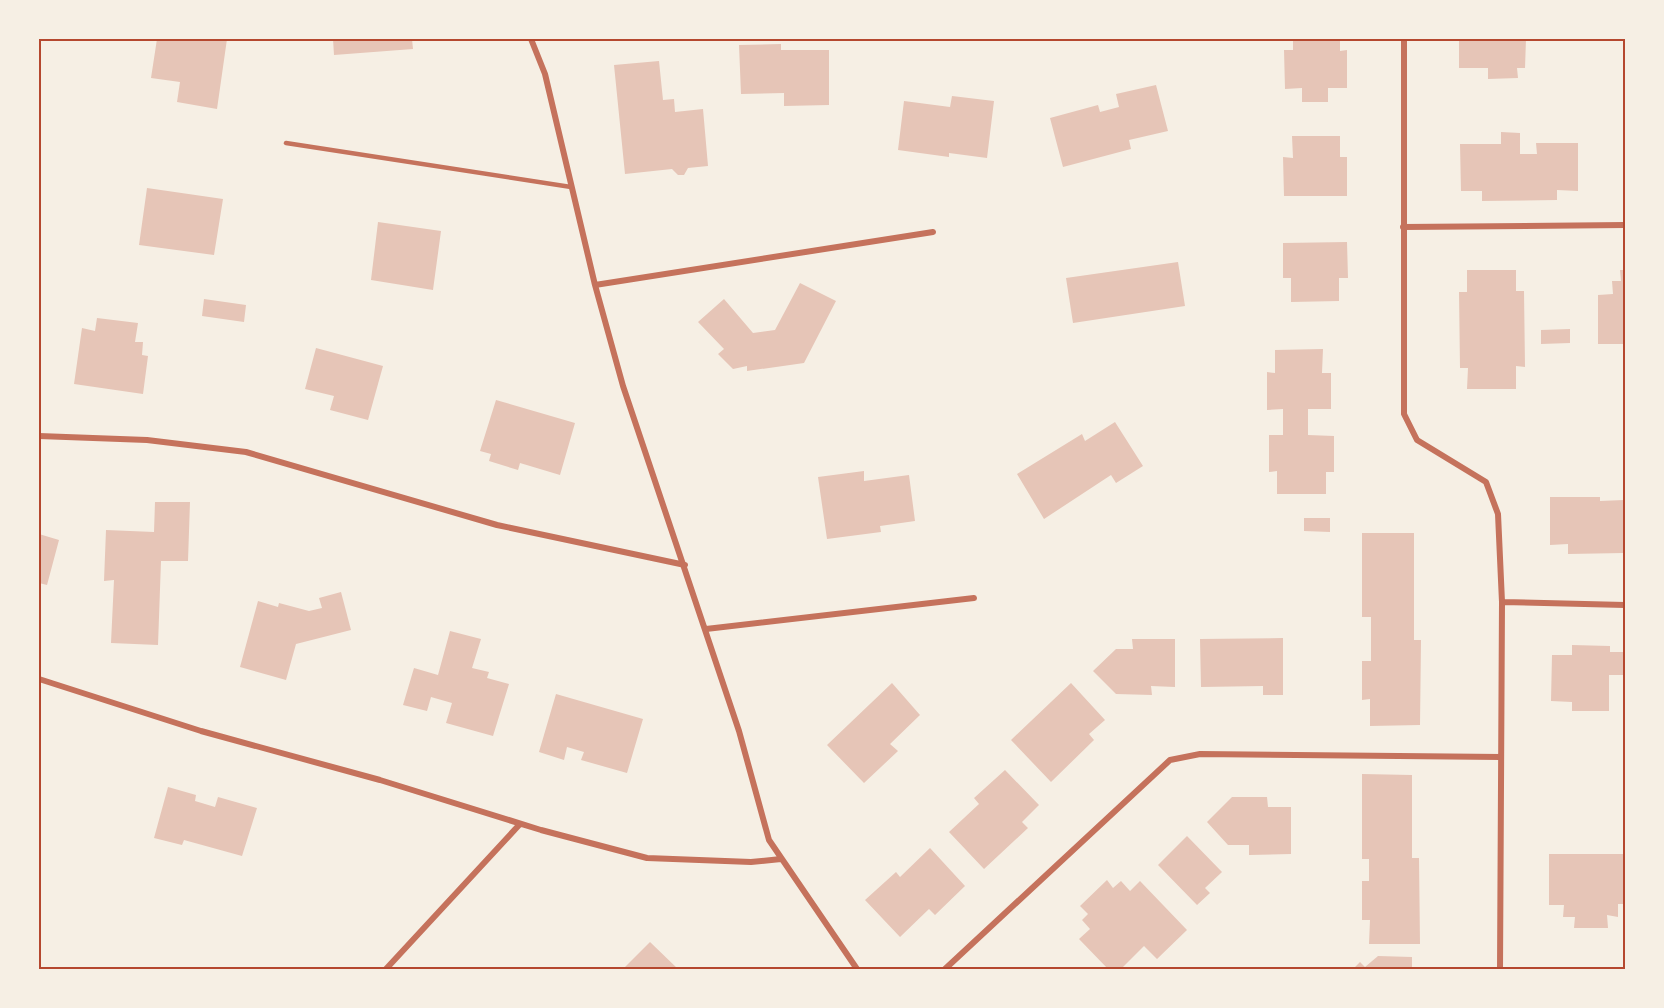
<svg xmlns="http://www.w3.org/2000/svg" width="1664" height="1008" viewBox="0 0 1664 1008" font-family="Manrope,sans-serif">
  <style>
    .building { fill: #e6c5b7 }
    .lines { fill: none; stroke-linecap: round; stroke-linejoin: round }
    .service { stroke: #c5725c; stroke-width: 4.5 }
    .minor { stroke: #c5725c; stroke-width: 6 }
    .neatline { fill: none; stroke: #b5482f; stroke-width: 2 }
  </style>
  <rect width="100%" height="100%" fill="#f6efe4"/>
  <path class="building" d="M 157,39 L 227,39 L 217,109 L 177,102 L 180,82 L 151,78 Z
    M 333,39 L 412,39 L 413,49 L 334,55 Z
    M 1293,39 L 1340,39 L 1340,51 L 1347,50 L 1347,88 L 1328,88 L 1328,102 L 1302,102 L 1302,88 L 1285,89 L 1284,50 L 1293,50 Z
    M 1459,39 L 1526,39 L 1525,68 L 1517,68 L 1518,78 L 1488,79 L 1488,68 L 1459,68 Z
    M 781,44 L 781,50 L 829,50 L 829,105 L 784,106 L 784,93 L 741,94 L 739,45 Z
    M 659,61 L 663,100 L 674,99 L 675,112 L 703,109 L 708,166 L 688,168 L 684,175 L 678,175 L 672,169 L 625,174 L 614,65 Z
    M 1156,85 L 1168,131 L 1129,140 L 1131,149 L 1063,167 L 1050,118 L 1098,105 L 1100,112 L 1119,107 L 1116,94 Z
    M 952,96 L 994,101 L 987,158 L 949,153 L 949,157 L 898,150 L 904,101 L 950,107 Z
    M 1501,132 L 1520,133 L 1520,154 L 1537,154 L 1536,143 L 1578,143 L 1578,191 L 1557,190 L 1557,200 L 1482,201 L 1482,191 L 1461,191 L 1460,144 L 1501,144 Z
    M 1292,136 L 1340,136 L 1340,157 L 1347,157 L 1347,196 L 1284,196 L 1283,157 L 1293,158 Z
    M 147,188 L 223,199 L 214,255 L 139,245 Z
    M 378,222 L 441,231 L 433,290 L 371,280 Z
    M 1347,242 L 1348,278 L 1339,278 L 1339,301 L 1291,302 L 1291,278 L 1283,278 L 1283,243 Z
    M 1178,262 L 1185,306 L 1073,323 L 1066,278 Z
    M 1467,270 L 1516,270 L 1516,291 L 1524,291 L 1525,367 L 1516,366 L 1516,389 L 1467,389 L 1468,368 L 1460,368 L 1459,292 L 1467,292 Z
    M 1620,270 L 1625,270 L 1625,344 L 1598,344 L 1598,295 L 1613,294 L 1612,281 L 1621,281 Z
    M 800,283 L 836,301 L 804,363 L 747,371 L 747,366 L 733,369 L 718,354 L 724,349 L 698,322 L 724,299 L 753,333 L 775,330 Z
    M 204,299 L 246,305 L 244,322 L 202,316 Z
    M 97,318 L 138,323 L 135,342 L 143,342 L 142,355 L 148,356 L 143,394 L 74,384 L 82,328 L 95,331 Z
    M 1570,329 L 1570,343 L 1541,344 L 1541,330 Z
    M 316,348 L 383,366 L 368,420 L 330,410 L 334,396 L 305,389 Z
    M 1323,349 L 1322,373 L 1331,373 L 1331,409 L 1308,409 L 1308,435 L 1334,436 L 1334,472 L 1326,472 L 1326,494 L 1277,494 L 1277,471 L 1269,472 L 1269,435 L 1283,435 L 1283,409 L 1267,410 L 1267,372 L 1275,373 L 1275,350 Z
    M 496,400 L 575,423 L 560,475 L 520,463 L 518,470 L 489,461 L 491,454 L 480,451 Z
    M 1115,422 L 1143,466 L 1116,483 L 1111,475 L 1044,519 L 1017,474 L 1082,434 L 1085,441 Z
    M 864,471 L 864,481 L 909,475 L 915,521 L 880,526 L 881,532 L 827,539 L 818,477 Z
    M 1550,497 L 1600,497 L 1600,501 L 1624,500 L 1624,553 L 1568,554 L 1568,544 L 1550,545 Z
    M 155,502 L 190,502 L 188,561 L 161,561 L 158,645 L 111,643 L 114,580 L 104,581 L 106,530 L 154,532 Z
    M 1304,518 L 1330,518 L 1330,532 L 1304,531 Z
    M 1362,533 L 1414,533 L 1414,640 L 1421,640 L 1420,725 L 1370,726 L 1370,699 L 1362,700 L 1362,661 L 1371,661 L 1371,617 L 1362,617 Z
    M 39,534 L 59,540 L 47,585 L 39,583 Z
    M 341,592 L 351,630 L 296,644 L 286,680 L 240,667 L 258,601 L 278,607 L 279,603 L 309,611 L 322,608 L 319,598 Z
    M 450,631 L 481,639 L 472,668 L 489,672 L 487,678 L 509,684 L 493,736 L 446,723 L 452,703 L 431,697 L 427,711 L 403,705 L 414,668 L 438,675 Z
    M 1283,638 L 1283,695 L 1263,695 L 1263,686 L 1201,687 L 1200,639 Z
    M 1132,639 L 1175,639 L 1175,687 L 1151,686 L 1152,695 L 1116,694 L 1093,671 L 1116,649 L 1133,649 Z
    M 1572,645 L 1610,646 L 1610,652 L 1625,652 L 1625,675 L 1609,675 L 1609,711 L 1572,711 L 1572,702 L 1551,701 L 1552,655 L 1572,655 Z
    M 892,683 L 920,715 L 890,744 L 898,751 L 864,783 L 827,745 Z
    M 1071,683 L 1105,720 L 1089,734 L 1094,740 L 1051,782 L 1011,740 Z
    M 556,694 L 643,719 L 627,773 L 581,760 L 584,752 L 567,747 L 564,760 L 539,752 Z
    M 1005,770 L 1039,805 L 1022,822 L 1028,828 L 984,869 L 949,832 L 979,804 L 974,798 Z
    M 1362,774 L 1412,775 L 1412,858 L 1419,858 L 1420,944 L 1369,944 L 1370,920 L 1362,920 L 1362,881 L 1369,881 L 1369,859 L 1362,859 Z
    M 168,787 L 196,795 L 195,801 L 215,807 L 218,797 L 257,808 L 242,856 L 184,840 L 182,845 L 154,838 Z
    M 1232,797 L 1267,797 L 1268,807 L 1291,807 L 1291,854 L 1249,855 L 1249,845 L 1228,845 L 1207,822 Z
    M 1187,836 L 1222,872 L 1205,888 L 1210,893 L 1197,905 L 1158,865 Z
    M 930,848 L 965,886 L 935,915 L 929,909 L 900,937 L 865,900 L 896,872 L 900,877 Z
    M 1549,854 L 1625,854 L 1625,904 L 1618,904 L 1618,917 L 1607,915 L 1608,928 L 1574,928 L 1575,917 L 1563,917 L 1564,905 L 1549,905 Z
    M 1107,880 L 1113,888 L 1121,881 L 1130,891 L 1140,881 L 1187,930 L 1157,959 L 1144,946 L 1121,969 L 1108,969 L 1079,939 L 1090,929 L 1082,920 L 1088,914 L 1080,906 Z
    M 650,942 L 678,969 L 623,969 Z
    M 1378,956 L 1412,957 L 1412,969 L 1353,969 L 1360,962 L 1365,967 Z"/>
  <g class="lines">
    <path class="service" d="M 286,143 L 571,187"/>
    <path class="minor" d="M 531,39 L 545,74 L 595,285 L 623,386 L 739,731 L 769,840 L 857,969
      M 1404,39 L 1404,414 L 1417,440 L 1486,482 L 1498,514 L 1502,602 L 1500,969
      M 1403,227 L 1625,225
      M 595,285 L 933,232
      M 39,436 L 147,440 L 246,452 L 497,525 L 685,565
      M 1502,602 L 1625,605
      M 706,629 L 974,598
      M 39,679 L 201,731 L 380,780 L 541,830 L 647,858 L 751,862 L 781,859
      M 386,969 L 520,824
      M 945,969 L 1170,760 L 1200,754 L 1501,757"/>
  </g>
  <rect width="1664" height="1008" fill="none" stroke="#f6efe4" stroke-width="81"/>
  <rect x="40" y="40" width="1584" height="928" class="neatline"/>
</svg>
